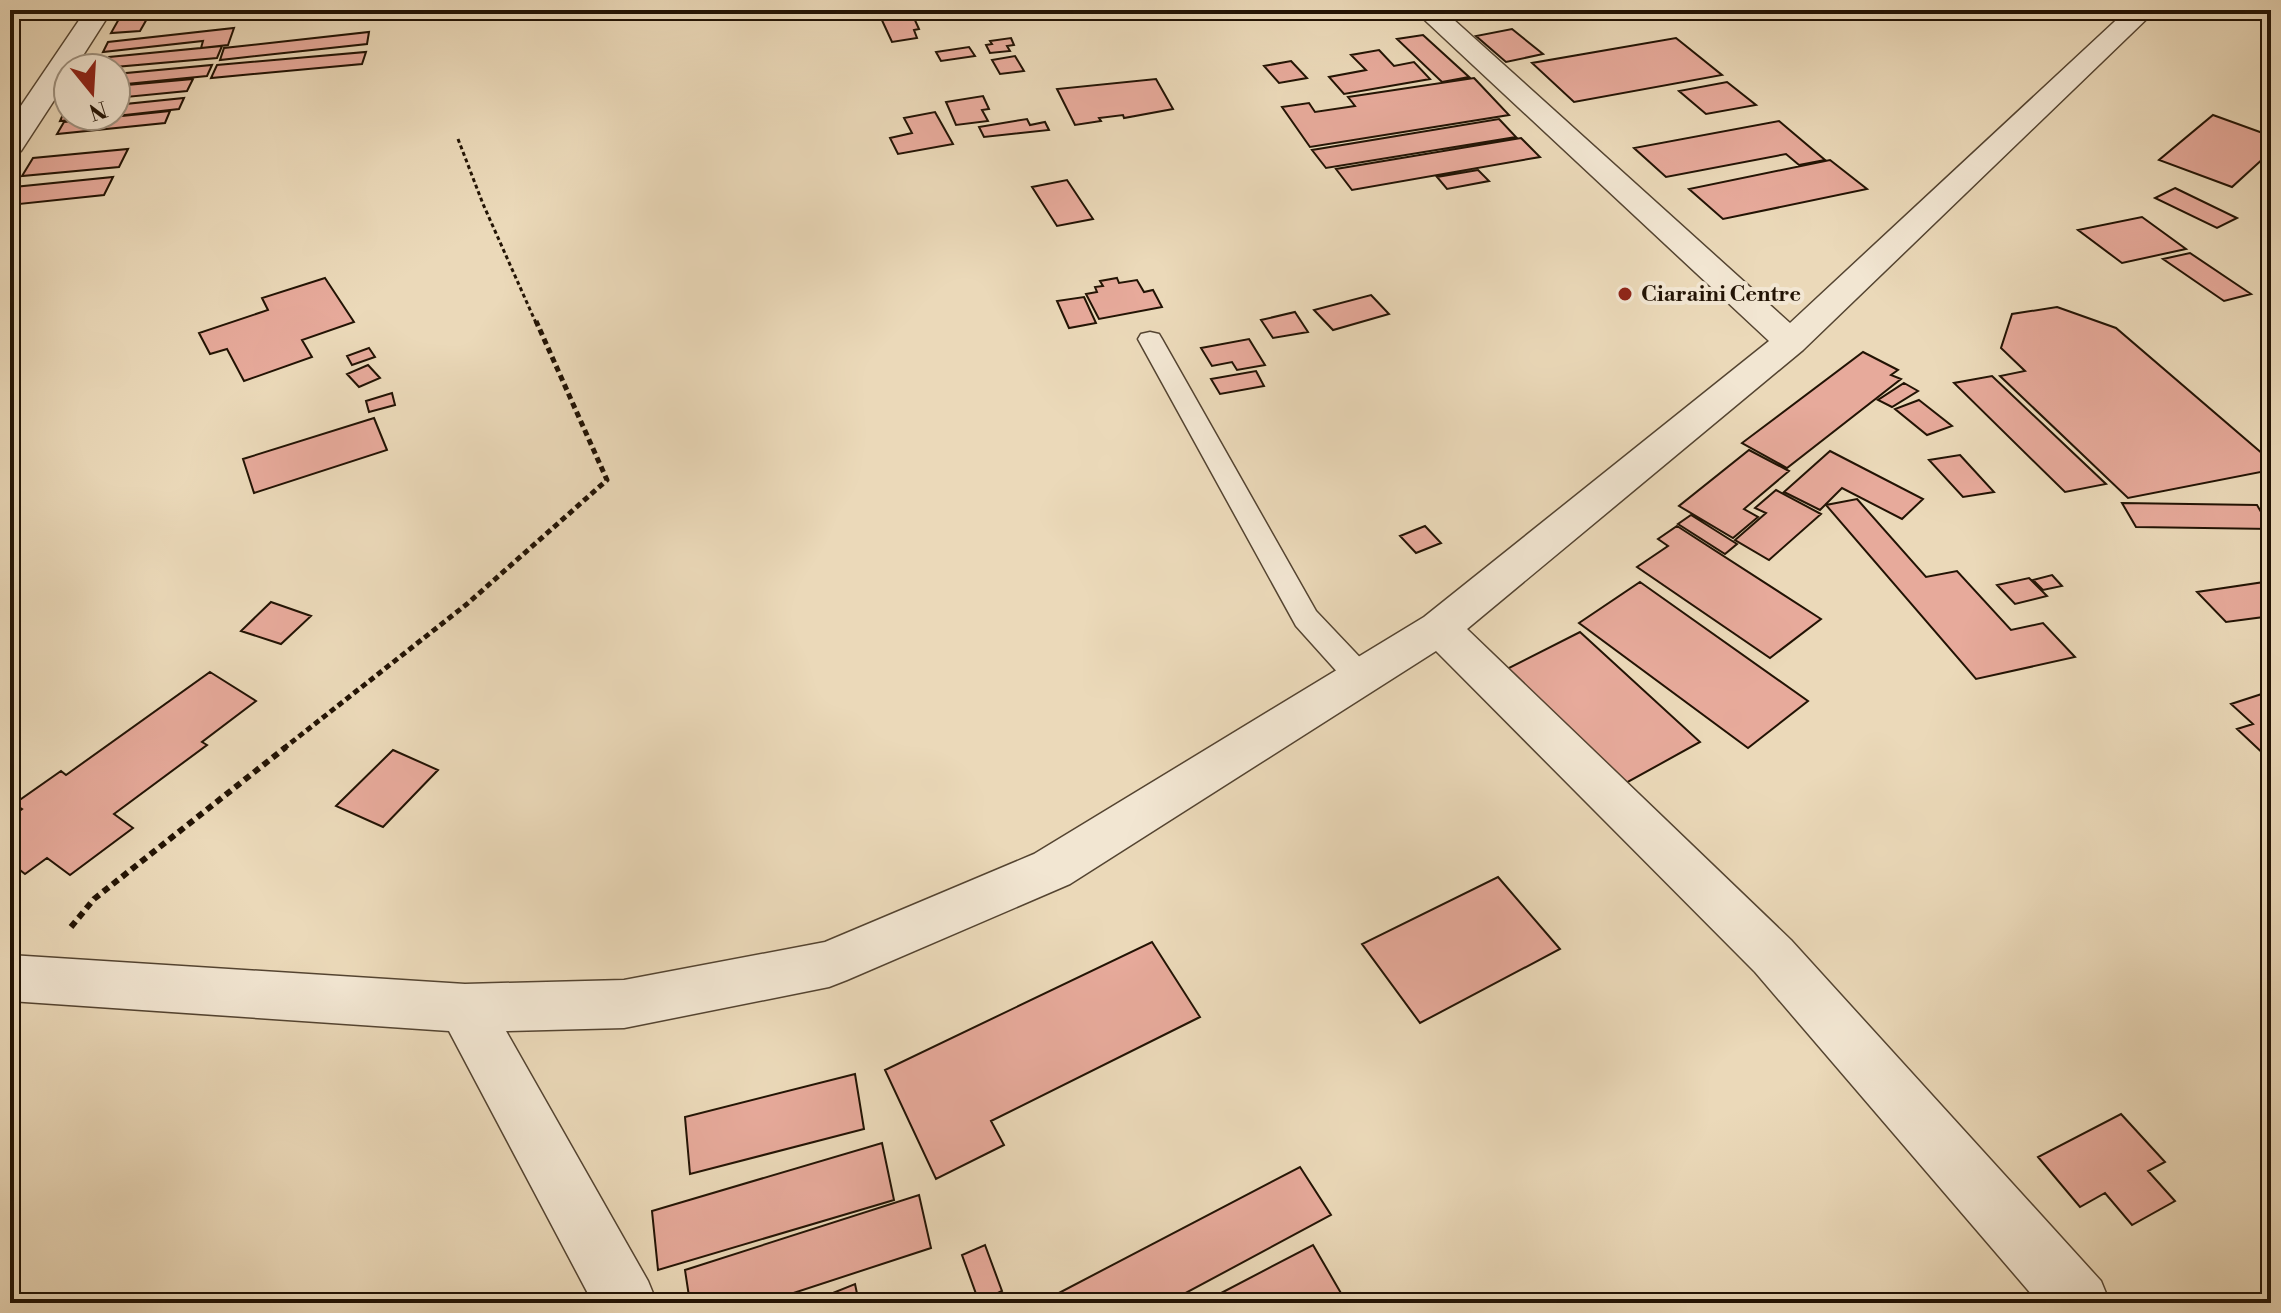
<svg xmlns="http://www.w3.org/2000/svg" width="2281" height="1313" viewBox="0 0 2281 1313" font-family="'Libre Bodoni',serif">
  <style>
    .building { fill: #e7aa9b; stroke: #221304; stroke-width: 2 }
    .lines { fill: none; stroke-linecap: round; stroke-linejoin: round }
    .lane-casing { stroke: #544431; stroke-width: 3 }
    .street-casing { stroke: #544431; stroke-width: 3 }
    .path-far2 { stroke: #221304; stroke-width: 3; stroke-dasharray: 4 3; stroke-linecap: butt }
    .path-far1 { stroke: #221304; stroke-width: 5; stroke-dasharray: 6 4; stroke-linecap: butt }
    .path { stroke: #221304; stroke-width: 6; stroke-dasharray: 7 5; stroke-linecap: butt }
    .lane { fill: #f2e6d2; fill-rule: evenodd }
    .street { fill: #f2e6d2; fill-rule: evenodd }
    .poi-dot { fill: #8f2418; stroke: #f2e6d2; stroke-width: 3 }
    .labels { text-anchor: middle; dominant-baseline: central; stroke-width: 8; stroke-linejoin: round; paint-order: stroke }
    .far-poi-label { font-size: 22px; font-weight: bold; fill: #221304; stroke: #f2e6d2; text-anchor: start }
  </style>
  <rect width="100%" height="100%" fill="#ebd9b9"/>
  <filter id="stains"><feTurbulence type="fractalNoise" baseFrequency=".0025" numOctaves="4"/><feColorMatrix values="0 0 0 0 .2 0 0 0 0 .09 0 0 0 0 .02 0 0 0 .5 -.17"/></filter>
  <radialGradient id="worn" r=".72"><stop offset=".6" stop-color="#630" stop-opacity="0"/><stop offset="1" stop-color="#630" stop-opacity=".3"/></radialGradient>
  <path class="building" d="M 124,10 L 152,10 L 140,31 L 111,33 Z
    M 1002,10 L 1072,10 L 1073,12 L 1007,20 Z
    M 906,12 L 909,19 L 914,18 L 919,29 L 914,30 L 917,38 L 892,42 L 880,16 Z
    M 234,28 L 228,45 L 201,48 L 203,41 L 103,52 L 108,42 Z
    M 1512,29 L 1543,54 L 1506,62 L 1476,36 Z
    M 369,32 L 367,44 L 220,60 L 224,48 Z
    M 1423,35 L 1469,77 L 1442,82 L 1397,39 Z
    M 1011,38 L 1014,45 L 1007,46 L 1010,51 L 990,53 L 986,45 L 992,44 L 990,41 Z
    M 1676,38 L 1722,75 L 1574,102 L 1532,63 Z
    M 222,46 L 217,58 L 103,68 L 109,57 Z
    M 969,47 L 975,56 L 941,61 L 936,52 Z
    M 1379,50 L 1394,66 L 1414,62 L 1430,79 L 1344,94 L 1329,77 L 1366,70 L 1351,55 Z
    M 366,52 L 362,64 L 211,78 L 217,65 Z
    M 1015,56 L 1024,71 L 1000,74 L 992,60 Z
    M 1291,61 L 1307,78 L 1279,83 L 1264,66 Z
    M 212,65 L 207,76 L 116,85 L 116,74 Z
    M 1474,78 L 1509,115 L 1310,147 L 1282,107 L 1309,103 L 1315,112 L 1355,106 L 1348,97 Z
    M 193,79 L 187,91 L 116,98 L 116,86 Z
    M 1156,79 L 1173,109 L 1124,118 L 1123,115 L 1099,118 L 1101,121 L 1075,125 L 1057,89 Z
    M 1727,82 L 1756,105 L 1706,114 L 1679,91 Z
    M 983,96 L 989,109 L 982,110 L 988,121 L 956,125 L 946,102 Z
    M 184,98 L 179,109 L 116,116 L 116,105 Z
    M 65,110 L 68,110 L 68,116 L 111,116 L 60,121 Z
    M 170,111 L 165,123 L 57,134 L 64,122 Z
    M 935,112 L 953,144 L 898,154 L 890,138 L 912,133 L 904,118 Z
    M 2213,115 L 2271,136 L 2271,159 L 2266,156 L 2232,187 L 2159,160 Z
    M 1027,119 L 1030,125 L 1045,122 L 1049,130 L 984,137 L 979,127 Z
    M 1499,119 L 1516,137 L 1326,168 L 1312,150 Z
    M 1779,121 L 1825,160 L 1799,165 L 1786,154 L 1666,177 L 1634,148 Z
    M 1521,138 L 1540,157 L 1352,190 L 1336,169 Z
    M 128,149 L 119,167 L 22,176 L 33,158 Z
    M 1830,160 L 1867,189 L 1723,219 L 1689,189 Z
    M 1478,170 L 1489,181 L 1447,189 L 1437,177 Z
    M 113,177 L 104,195 L 10,205 L 10,194 L 14,187 Z
    M 1067,180 L 1093,219 L 1057,226 L 1032,187 Z
    M 2175,188 L 2237,218 L 2217,228 L 2155,198 Z
    M 2142,217 L 2186,249 L 2122,263 L 2078,230 Z
    M 2190,253 L 2251,294 L 2224,301 L 2163,259 Z
    M 325,278 L 354,322 L 302,340 L 312,357 L 244,381 L 227,349 L 210,354 L 199,333 L 268,310 L 262,298 Z
    M 1117,278 L 1119,283 L 1137,280 L 1144,292 L 1153,290 L 1162,307 L 1099,319 L 1086,294 L 1097,292 L 1095,287 L 1103,286 L 1100,281 Z
    M 1371,295 L 1389,314 L 1333,330 L 1314,310 Z
    M 1084,297 L 1096,323 L 1069,328 L 1057,301 Z
    M 2057,307 L 2116,328 L 2271,461 L 2271,470 L 2128,498 L 2000,376 L 2025,371 L 2001,348 L 2012,314 Z
    M 1295,312 L 1308,332 L 1273,338 L 1261,320 Z
    M 1249,339 L 1265,365 L 1237,370 L 1232,362 L 1212,366 L 1201,348 Z
    M 369,348 L 375,357 L 352,365 L 347,356 Z
    M 1863,352 L 1898,370 L 1891,375 L 1901,379 L 1787,468 L 1742,443 Z
    M 368,365 L 380,378 L 359,387 L 347,374 Z
    M 1256,371 L 1264,386 L 1220,394 L 1211,379 Z
    M 1992,376 L 2106,484 L 2065,492 L 1954,383 Z
    M 1904,383 L 1918,391 L 1892,407 L 1878,400 Z
    M 392,393 L 395,405 L 369,412 L 366,401 Z
    M 1919,400 L 1952,426 L 1927,435 L 1895,409 Z
    M 374,418 L 387,450 L 254,493 L 243,459 Z
    M 1749,450 L 1789,471 L 1744,509 L 1758,517 L 1733,538 L 1679,506 Z
    M 1830,451 L 1923,499 L 1902,519 L 1842,488 L 1820,510 L 1784,492 Z
    M 1960,455 L 1994,492 L 1963,497 L 1929,460 Z
    M 1776,490 L 1821,514 L 1769,560 L 1735,540 L 1766,513 L 1755,508 Z
    M 1857,499 L 1926,577 L 1957,571 L 2011,630 L 2043,623 L 2075,657 L 1976,679 L 1826,505 Z
    M 2122,503 L 2257,505 L 2271,529 L 2136,527 Z
    M 1691,515 L 1737,544 L 1725,554 L 1678,524 Z
    M 1425,526 L 1441,543 L 1416,553 L 1400,536 Z
    M 1677,526 L 1821,619 L 1770,658 L 1637,567 L 1668,546 L 1658,539 Z
    M 2052,575 L 2062,586 L 2043,590 L 2033,580 Z
    M 2029,578 L 2047,596 L 2015,604 L 1997,585 Z
    M 2271,581 L 2271,616 L 2226,622 L 2197,592 Z
    M 1640,582 L 1808,701 L 1748,748 L 1579,623 Z
    M 271,602 L 311,616 L 281,644 L 241,631 Z
    M 1580,632 L 1700,742 L 1615,789 L 1497,674 Z
    M 210,672 L 256,701 L 202,742 L 207,745 L 114,814 L 133,828 L 70,875 L 47,858 L 25,874 L 10,862 L 10,818 L 22,809 L 14,804 L 61,771 L 66,775 Z
    M 2268,692 L 2271,695 L 2271,757 L 2268,758 L 2237,729 L 2253,724 L 2231,704 Z
    M 393,750 L 438,770 L 383,827 L 336,806 Z
    M 1498,877 L 1560,949 L 1420,1023 L 1362,944 Z
    M 1152,942 L 1200,1017 L 991,1121 L 1004,1145 L 936,1179 L 885,1070 Z
    M 855,1074 L 864,1129 L 690,1174 L 685,1117 Z
    M 2121,1114 L 2165,1162 L 2148,1171 L 2175,1201 L 2132,1225 L 2105,1193 L 2080,1207 L 2038,1157 Z
    M 882,1143 L 894,1200 L 658,1270 L 652,1211 Z
    M 1300,1167 L 1331,1215 L 1167,1303 L 1059,1303 L 1055,1295 Z
    M 919,1195 L 931,1248 L 763,1303 L 690,1303 L 685,1270 Z
    M 985,1245 L 1002,1291 L 979,1302 L 962,1255 Z
    M 1313,1245 L 1345,1300 L 1339,1303 L 1202,1303 Z
    M 855,1284 L 859,1303 L 808,1303 Z"/>
  <g class="lines">
    <defs>
      <path id="lane" d="M 1150,332 L 1159,334 L 1162,339 L 1316,611 L 1371,669 L 1375,677 L 1371,685 L 1360,688 L 1349,685 L 1296,626 L 1138,339 L 1141,334 Z"/>
      <path id="street" d="M 86,10 L 112,10 L 75,68 L 68,68 L 68,79 L 21,151 L 10,154 L 10,122 Z
        M 1414,10 L 1443,10 L 1790,323 L 2127,10 L 2156,10 L 1803,350 L 1467,629 L 1791,940 L 2101,1281 L 2110,1303 L 2039,1303 L 1755,972 L 1436,651 L 1070,884 L 847,980 L 829,987 L 624,1028 L 506,1031 L 648,1281 L 657,1303 L 593,1303 L 449,1031 L 10,1001 L 10,955 L 465,984 L 624,980 L 825,942 L 1034,854 L 1424,617 L 1769,341 Z"/>
    </defs>
    <use href="#lane" class="lane-casing"/>
    <use href="#street" class="street-casing"/>
    <path class="path-far2" d="M 458,139 L 483,204 L 536,323"/>
    <path class="path-far1" d="M 283,749 L 467,604 L 607,480 L 536,321"/>
    <path class="path" d="M 71,927 L 94,899 L 286,747"/>
    <use href="#lane" class="lane"/>
    <use href="#street" class="street"/>
  </g>
  <circle class="poi-dot" cx="1625" cy="294" r="8"/>
  <g class="labels">
    <g class="far-poi-label">
      <text x="1641" y="294">Ciaraini Centre</text>
    </g>
  </g>
  <rect width="2281" height="1313" fill="none" stroke="#ebd9b9" stroke-width="40"/>
  <rect x="12" y="12" width="2257" height="1289" fill="none" stroke="#221304" stroke-width="4"/>
  <rect x="20" y="20" width="2241" height="1273" fill="none" stroke="#221304" stroke-width="2"/>
  <g transform="translate(92 92) rotate(162)"><circle r="38" fill="#f2e6d2" stroke="#9f9280" stroke-width="2"/>
  <path d="M0-6L14 30L0 20L-14 30Z" fill="#8f2418"/>
  <text y="-12" font-size="22" font-weight="bold" text-anchor="middle" fill="#221304">N</text>
  </g>
  <rect width="100%" height="100%" filter="url(#stains)"/>
  <rect width="100%" height="100%" fill="url(#worn)"/>
</svg>
